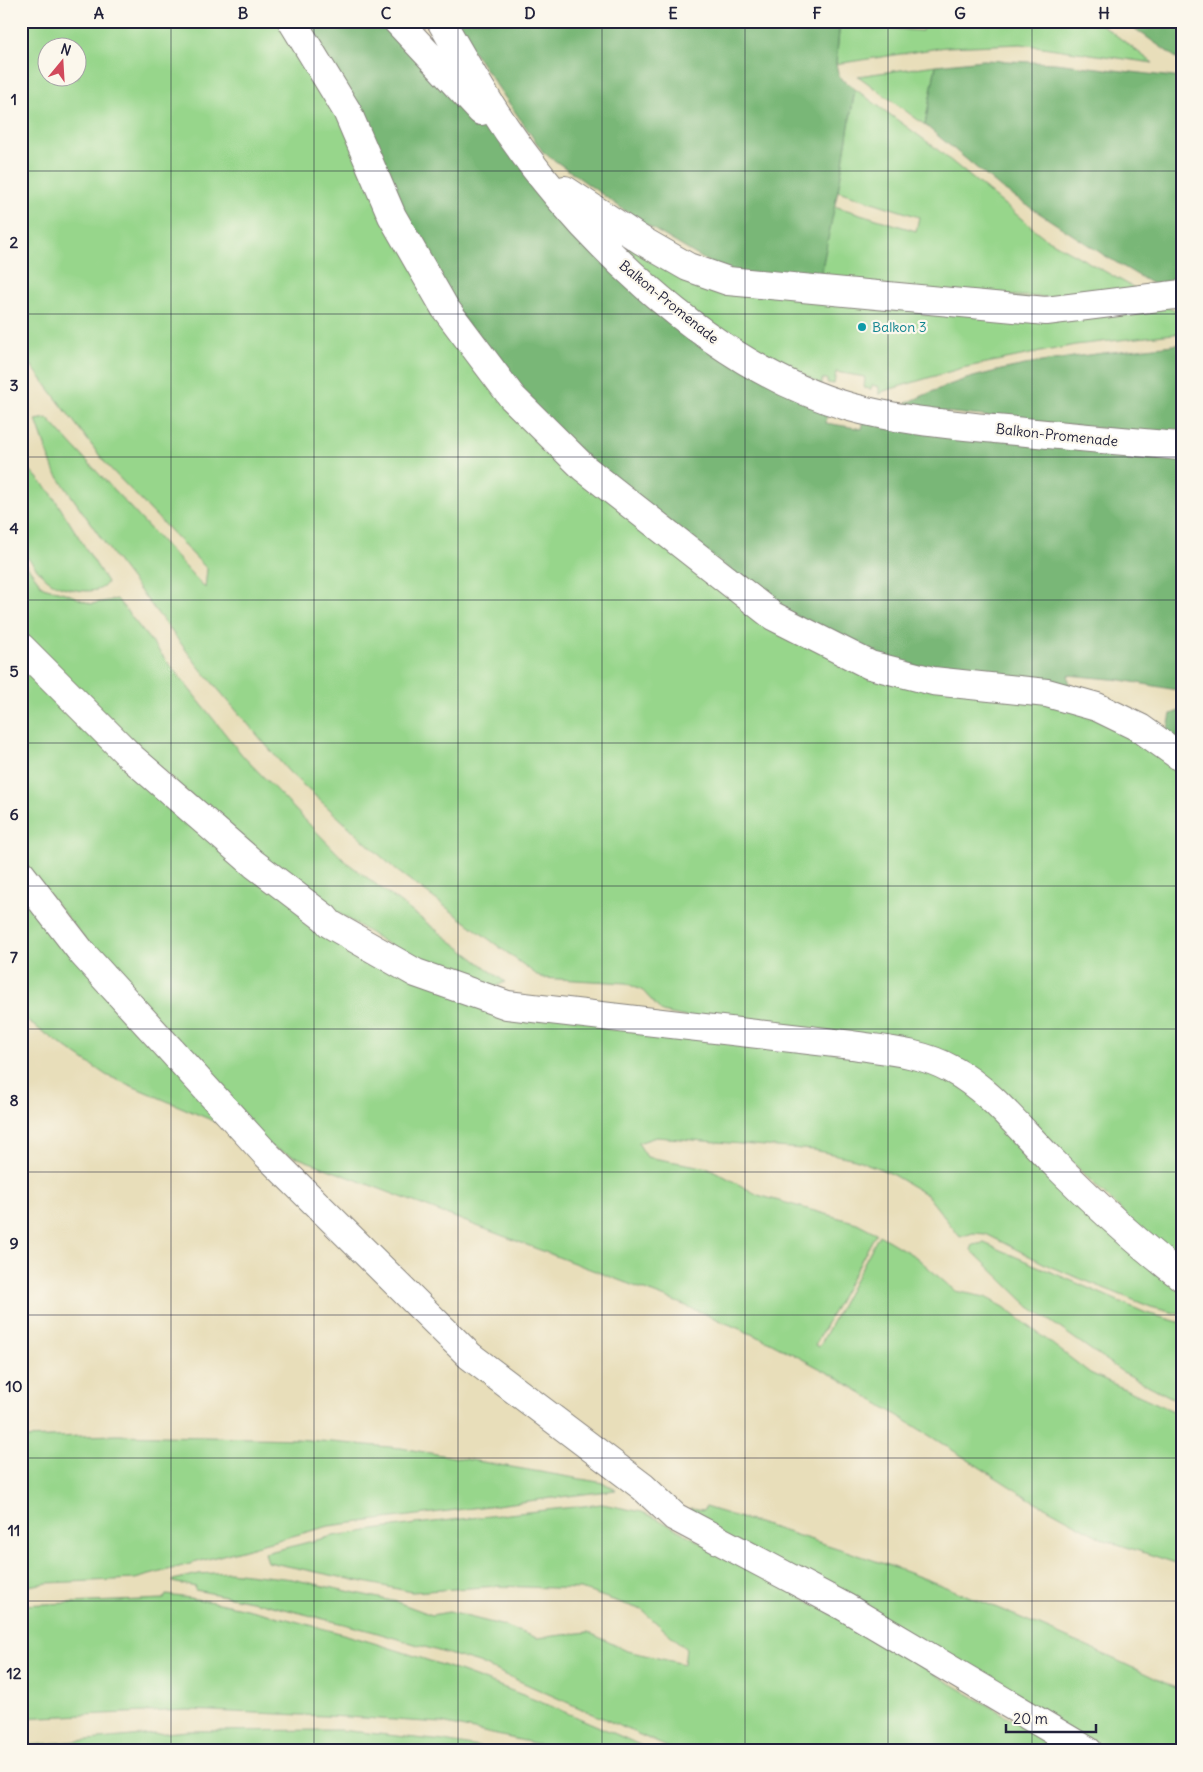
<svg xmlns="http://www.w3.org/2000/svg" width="1203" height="1772" viewBox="0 0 1203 1772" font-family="Delius,sans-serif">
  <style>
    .green { fill: #97d68b; stroke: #5c7c63; fill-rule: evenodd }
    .forest { fill: #79b777; stroke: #4e6c59 }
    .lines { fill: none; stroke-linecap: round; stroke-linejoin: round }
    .minor-casing { stroke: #85807a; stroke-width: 30 }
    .minor { stroke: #fff; stroke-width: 28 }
    .grid { fill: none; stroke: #22223b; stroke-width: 1; stroke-opacity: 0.55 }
    .culture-dot { fill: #0f9aa8; stroke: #fbf7ec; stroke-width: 2 }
    .labels { text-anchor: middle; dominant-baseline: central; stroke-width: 4.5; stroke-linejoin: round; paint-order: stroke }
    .street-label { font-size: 14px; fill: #22223b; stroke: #fbf7ec }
    .culture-label { font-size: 14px; fill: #0d838f; stroke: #fbf7ec; text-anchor: start }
    .neatline { fill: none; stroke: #22223b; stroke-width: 2 }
    .grid-label { font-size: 16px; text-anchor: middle; font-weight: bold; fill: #22223b }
  </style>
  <rect width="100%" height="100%" fill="#fbf7ec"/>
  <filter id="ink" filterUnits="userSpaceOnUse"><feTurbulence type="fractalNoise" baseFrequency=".02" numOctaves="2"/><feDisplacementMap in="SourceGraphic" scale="10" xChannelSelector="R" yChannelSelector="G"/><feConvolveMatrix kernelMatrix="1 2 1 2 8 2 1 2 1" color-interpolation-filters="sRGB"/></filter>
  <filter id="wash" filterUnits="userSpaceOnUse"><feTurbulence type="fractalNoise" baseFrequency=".0096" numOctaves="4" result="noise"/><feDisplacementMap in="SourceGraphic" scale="20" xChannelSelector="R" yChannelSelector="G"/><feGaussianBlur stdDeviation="1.12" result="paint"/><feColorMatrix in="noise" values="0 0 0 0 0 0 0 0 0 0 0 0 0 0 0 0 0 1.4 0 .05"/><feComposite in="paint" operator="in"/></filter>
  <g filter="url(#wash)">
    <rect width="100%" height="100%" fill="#e8deba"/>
    <path class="green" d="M 21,21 L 283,21 L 1093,713 L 1182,770 L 1182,1268 L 1169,1258 L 990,1081 L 662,1012 L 643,991 L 626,983 L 541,978 L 396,870 L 289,772 L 199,667 L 115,558 L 54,471 L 36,420 L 47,418 L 205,588 L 207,569 L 106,464 L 21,352 ZM 48,48 L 78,48 L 78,78 L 48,78 Z
      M 840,21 L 886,21 L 885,28 L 922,31 L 924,21 L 1097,21 L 1153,63 L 1021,44 L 946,47 L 836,64 Z
      M 936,65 L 925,125 L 858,76 Z
      M 855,89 L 933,146 L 1045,238 L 1140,291 L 1045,300 L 819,283 L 834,206 L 916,231 L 919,217 L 838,191 Z
      M 596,216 L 699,280 L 1161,303 L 1182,315 L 1182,333 L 1075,345 L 962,368 L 884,391 L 879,395 L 879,387 L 872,385 L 871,389 L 864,388 L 865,377 L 836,372 L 834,384 L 827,383 L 827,379 L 822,379 L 822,385 L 682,306 L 635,269 Z
      M 21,460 L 51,493 L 107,582 C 101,598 62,589 51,582 C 40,575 31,560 21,551 Z
      M 21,558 L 43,587 L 68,594 L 91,604 L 117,599 L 243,756 L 345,861 L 505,982 L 486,991 L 413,960 L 283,878 L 57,675 L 21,636 Z
      M 21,660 L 413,979 L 919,1067 L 964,1087 L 1182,1287 L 1182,1315 L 1151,1307 L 1051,1267 L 986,1234 L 973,1233 L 960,1237 L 927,1195 L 888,1172 L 855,1159 L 814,1150 L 656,1137 L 638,1143 L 647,1157 L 709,1168 L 758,1195 L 857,1223 L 876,1233 L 815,1345 L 819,1347 L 879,1235 L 916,1257 L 955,1291 L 985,1297 L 1004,1307 L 1090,1373 L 1182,1415 L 1182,1565 L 1105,1540 L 1030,1499 L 838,1378 L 770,1342 L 684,1305 L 270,1147 L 90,945 L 21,861 Z
      M 21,885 L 230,1128 L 106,1075 L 21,1017 Z
      M 984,1243 L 1146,1313 L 1182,1323 L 1182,1403 L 1121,1371 L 1030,1307 L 971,1250 L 973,1245 Z
      M 116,1435 L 297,1439 L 401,1448 L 604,1483 L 616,1490 L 329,1526 L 135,1579 L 47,1583 L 21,1587 L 21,1438 Z
      M 602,1504 L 642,1512 L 658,1519 L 844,1621 L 1066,1751 L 676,1751 L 479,1663 L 371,1631 L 261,1603 L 195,1590 L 196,1587 L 172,1582 L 173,1580 L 199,1574 L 229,1572 L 292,1579 L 397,1602 L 432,1615 L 449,1612 L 501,1625 L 537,1638 L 588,1632 L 627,1651 L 684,1664 L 686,1649 L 642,1610 L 581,1589 L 498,1586 L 412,1592 L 268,1562 L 265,1553 L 333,1536 L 415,1524 Z
      M 705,1507 C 780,1530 855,1552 928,1580 C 1015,1614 1099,1651 1182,1691 L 1182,1751 L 1104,1751 L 865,1613 L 691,1520 L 691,1508 L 704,1510 Z
      M 166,1595 C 214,1600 260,1612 306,1624 C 426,1655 541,1699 653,1751 L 570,1751 L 442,1723 L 347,1717 L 187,1710 L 21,1718 L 21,1605 L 164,1599 Z
      M 340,1730 L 444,1741 L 501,1751 L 21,1751 L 21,1746 L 188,1731 Z"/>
    <path class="forest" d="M 302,21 L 385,21 L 470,106 L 535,176 L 604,264 L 828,407 L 826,423 L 862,429 L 865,416 L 1182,455 L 1182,694 L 1177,690 L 1121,680 L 1068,675 L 1070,688 L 887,662 L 776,605 L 591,460 L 515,390 L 454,305 Z
      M 452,21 L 840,21 L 836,64 L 839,77 L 855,89 L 841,175 L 819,283 L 744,275 L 710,263 L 638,220 L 543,152 Z
      M 1124,21 L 1182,21 L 1182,62 Z
      M 983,60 L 1055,63 L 1182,78 L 1182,287 L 1161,289 L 1107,257 L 1002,189 L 925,125 L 936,65 Z
      M 1182,344 L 1182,437 L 898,407 C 924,395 950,383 977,376 C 1043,358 1113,352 1182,344 Z
      M 1182,710 L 1182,746 L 1167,733 L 1171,714 Z"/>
  </g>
  <g filter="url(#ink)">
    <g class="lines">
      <defs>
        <path id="minor" d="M 292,21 L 347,111 L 392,216 L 445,308 L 512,397 L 584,468 L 773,616 L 870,665 L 933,681 L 1047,693 L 1097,707 L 1140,728 L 1182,758
          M 397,21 L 481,111
          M 441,21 C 457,49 473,77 490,104 C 566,226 709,367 850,407 C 897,420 947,424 995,429 C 1057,435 1119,441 1182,446
          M 565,190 L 641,240 L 688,267 L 728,281 L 1046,311 L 1182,294
          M 21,647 L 132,758 L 254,864 L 325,918 L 330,924 L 416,973 L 507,1005 L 852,1045 C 884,1050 921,1052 951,1069 C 990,1090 1018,1127 1049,1158 C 1091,1200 1134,1241 1182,1277
          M 21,874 L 83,954 L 265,1153 L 470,1356 L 643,1487 L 675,1517 L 845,1607 L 1088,1751"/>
      </defs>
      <use href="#minor" class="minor-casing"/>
      <use href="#minor" class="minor"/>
    </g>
  </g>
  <path class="grid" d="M 171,21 L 171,1751M 314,21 L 314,1751M 458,21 L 458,1751M 602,21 L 602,1751M 745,21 L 745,1751M 888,21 L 888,1751M 1032,21 L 1032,1751M 21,171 L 1182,171M 21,314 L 1182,314M 21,457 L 1182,457M 21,600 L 1182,600M 21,743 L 1182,743M 21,886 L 1182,886M 21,1029 L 1182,1029M 21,1172 L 1182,1172M 21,1315 L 1182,1315M 21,1458 L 1182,1458M 21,1601 L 1182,1601"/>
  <circle class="culture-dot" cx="862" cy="327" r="5"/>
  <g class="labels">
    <g class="street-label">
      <text transform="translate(669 302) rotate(39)">Balkon-Promenade</text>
      <text transform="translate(1057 435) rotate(6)">Balkon-Promenade</text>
    </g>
    <g class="culture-label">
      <text x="872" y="327">Balkon 3</text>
    </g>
  </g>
  <rect width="1203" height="1772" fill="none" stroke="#fbf7ec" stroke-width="55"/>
  <g transform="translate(62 62) rotate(18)"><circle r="24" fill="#fbf7ec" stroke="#a4a2a5"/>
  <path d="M0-4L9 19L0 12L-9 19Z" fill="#d1495b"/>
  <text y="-8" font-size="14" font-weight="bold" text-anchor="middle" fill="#22223b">N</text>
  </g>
  <path d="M1006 1724v8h90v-8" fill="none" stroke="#22223b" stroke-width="2.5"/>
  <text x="1013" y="1724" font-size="15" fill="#22223b" stroke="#fbf7ec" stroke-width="4" paint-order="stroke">20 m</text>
  <rect x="28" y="28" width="1148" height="1716" class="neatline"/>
  <g class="grid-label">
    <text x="99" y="19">A</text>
    <text x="243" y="19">B</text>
    <text x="386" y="19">C</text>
    <text x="530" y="19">D</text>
    <text x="673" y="19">E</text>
    <text x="817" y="19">F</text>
    <text x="960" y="19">G</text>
    <text x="1104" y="19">H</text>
    <text x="14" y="105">1</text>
    <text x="14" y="248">2</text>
    <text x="14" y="391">3</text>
    <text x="14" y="534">4</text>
    <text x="14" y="677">5</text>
    <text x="14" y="820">6</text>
    <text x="14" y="963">7</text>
    <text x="14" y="1106">8</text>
    <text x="14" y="1249">9</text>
    <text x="14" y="1392">10</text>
    <text x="14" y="1536">11</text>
    <text x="14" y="1679">12</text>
  </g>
</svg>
